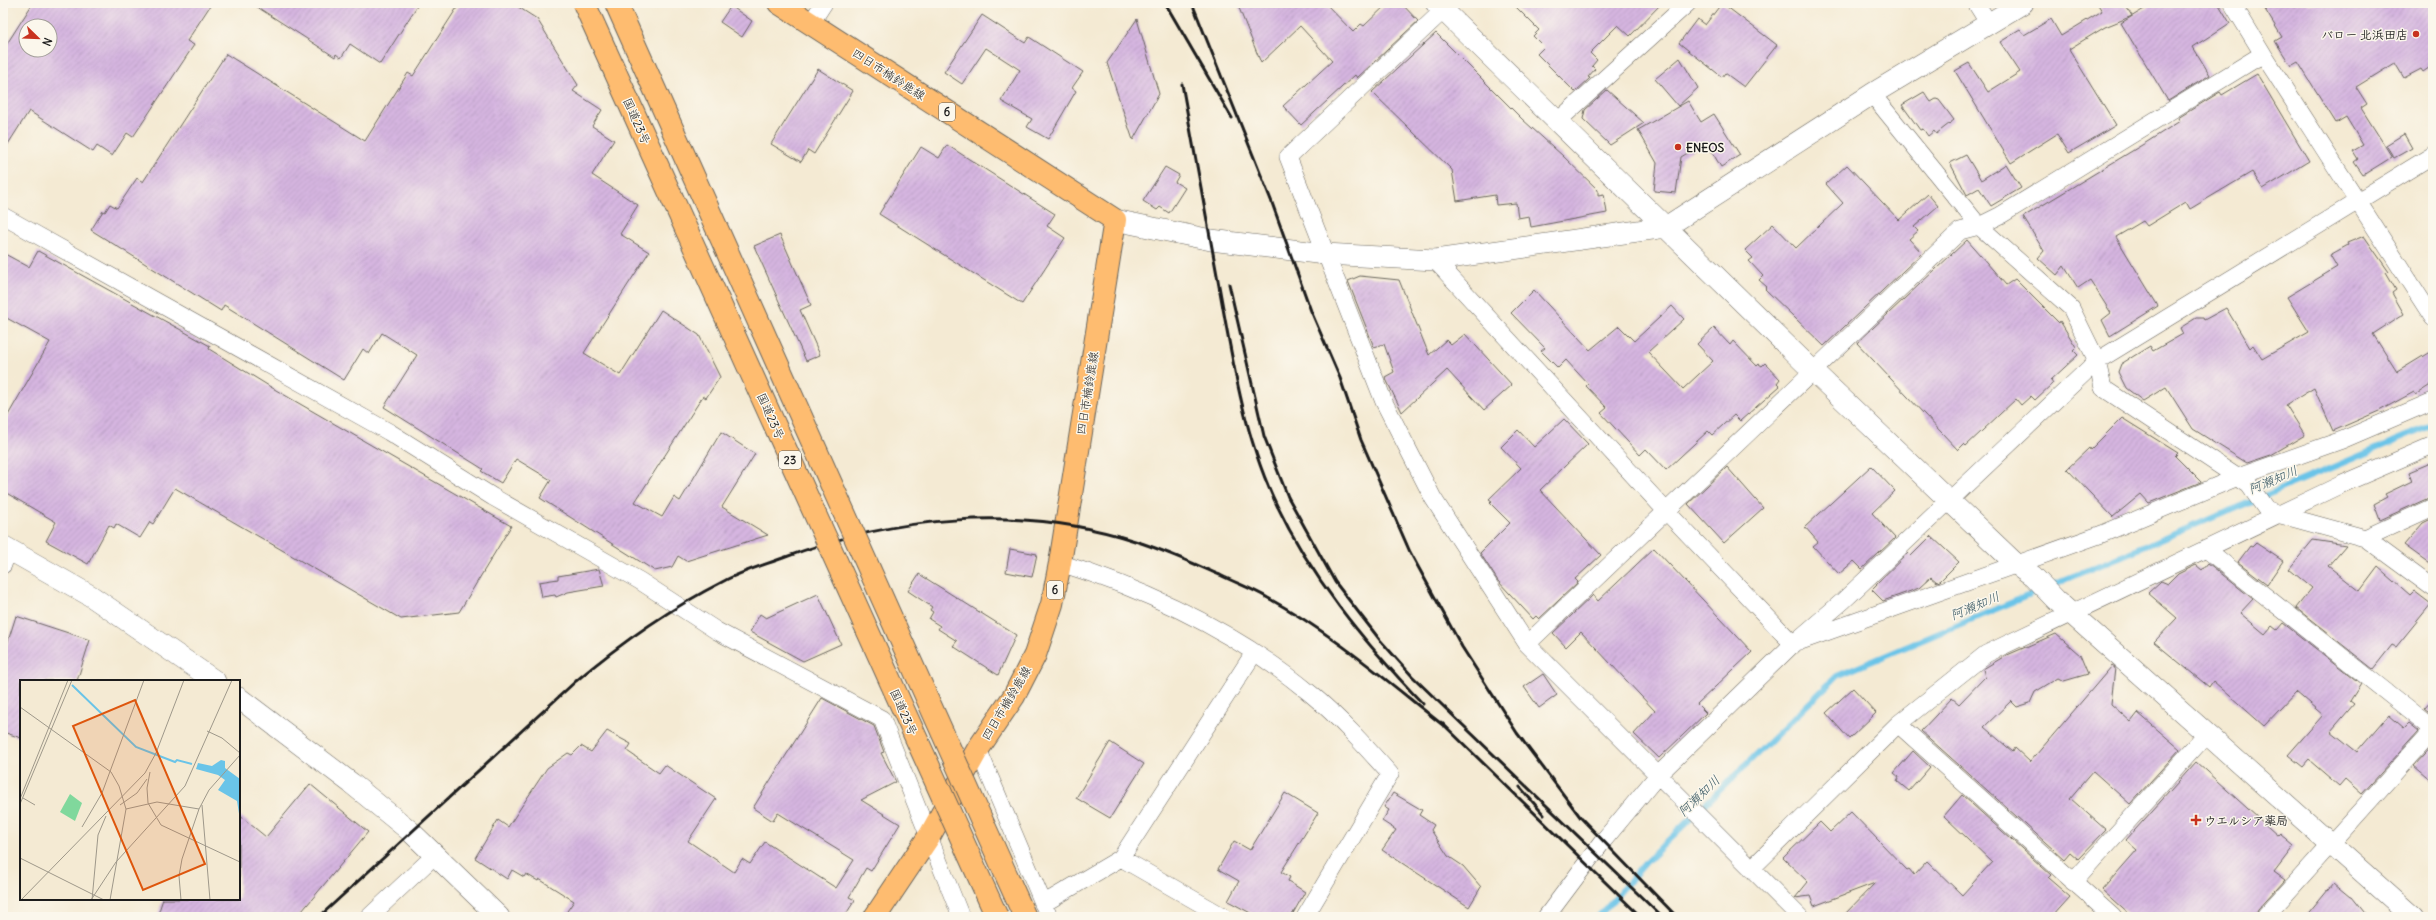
<svg xmlns="http://www.w3.org/2000/svg" width="2436" height="920" viewBox="0 0 2436 920" font-family="Delius,'Klee One',sans-serif">
  <style>
    .lines { fill: none; stroke-linecap: round; stroke-linejoin: round }
    .stream { stroke: #6ac4e8; stroke-width: 6 }
    .building { fill: url(#building-hatch); fill-rule: evenodd }
    .minor-casing { stroke: #68645c; stroke-width: 18 }
    .tertiary-casing { stroke: #68645c; stroke-width: 22 }
    .primary-casing { stroke: #68645c; stroke-width: 24 }
    .minor { stroke: #fff; stroke-width: 17 }
    .tertiary { stroke: #fff; stroke-width: 21 }
    .primary { stroke: #febc70; stroke-width: 22 }
    .rail { stroke: #1c1c1c; stroke-width: 3 }
    .trunk-bridge-casing { stroke: #68645c; stroke-width: 24; stroke-linecap: butt }
    .trunk-bridge { stroke: #febc70; stroke-width: 22 }
    .poi-dot { fill: #c8321e; stroke: #fbf7ec; stroke-width: 1.5 }
    .labels { text-anchor: middle; dominant-baseline: central; stroke-width: 3; stroke-linejoin: round; paint-order: stroke }
    .shield { fill: #fbf7ec; stroke: #5f5e5a; stroke-width: 1 }
    .shield-label { font-size: 11px; font-weight: bold; fill: #1c1c1c }
    .poi-label { font-size: 12px; font-weight: bold; fill: #1c1c1c; stroke: #fbf7ec; text-anchor: start }
    .street-label { font-size: 12px; fill: #1c1c1c; stroke: #fbf7ec }
    .water-label { font-size: 13px; font-style: italic; fill: #375763; stroke: #fbf7ec }
    .inset-river { fill: none; stroke: #6ac4e8; stroke-width: 2 }
    .inset-road { fill: none; stroke: #9e988a; stroke-width: 1 }
    .view { fill: #de560d; fill-opacity: 0.15; stroke: #de560d; stroke-width: 2 }
    .inset-edge { fill: none; stroke: #1c1c1c; stroke-width: 2 }
  </style>
  <defs>
    <pattern id="building-hatch" width="6" height="6" patternUnits="userSpaceOnUse"><rect width="6" height="6" fill="#d5b5e0"/><path d="M-1 1l2-2M0 6l6-6M5 7l2-2" fill="none" stroke="#b69bc0"/></pattern>
  </defs>
  <rect width="100%" height="100%" fill="#fbf7ec"/>
  <filter id="ink" filterUnits="userSpaceOnUse"><feTurbulence type="fractalNoise" baseFrequency=".025" numOctaves="2"/><feDisplacementMap in="SourceGraphic" scale="8" xChannelSelector="R" yChannelSelector="G"/><feConvolveMatrix kernelMatrix="1 2 1 2 8 2 1 2 1" color-interpolation-filters="sRGB"/></filter>
  <filter id="wash" filterUnits="userSpaceOnUse"><feTurbulence type="fractalNoise" baseFrequency=".012" numOctaves="4" result="noise"/><feDisplacementMap in="SourceGraphic" scale="16" xChannelSelector="R" yChannelSelector="G"/><feGaussianBlur stdDeviation="0.9" result="paint"/><feColorMatrix in="noise" values="0 0 0 0 0 0 0 0 0 0 0 0 0 0 0 0 0 1.4 0 .05"/><feComposite in="paint" operator="in"/></filter>
  <g filter="url(#wash)">
    <rect width="100%" height="100%" fill="#f4ead3"/>
    <g class="lines">
      <path class="stream" d="M 1598,917 L 1647,861 L 1837,676 L 2433,425"/>
    </g>
    <g id="blocks">
      <path class="building" d="M 33,3 L 212,3 L 187,41 L 194,45 L 133,137 L 127,133 L 112,156 L 97,146 L 93,152 L 29,111 L 3,152 L 3,50 ZM 26,26 L 50,26 L 50,50 L 26,50 Z
        M 251,3 L 419,3 L 380,64 L 350,44 L 341,58 L 336,54 L 335,57 Z
        M 460,3 L 512,3 L 537,19 L 578,85 L 573,91 L 602,110 L 592,126 L 614,140 L 592,175 L 638,205 L 620,234 L 649,252 L 584,353 L 620,375 L 661,310 L 699,335 L 720,377 L 706,398 L 703,396 L 635,502 L 662,517 L 674,497 L 680,501 L 721,432 L 755,454 L 722,507 L 768,535 L 686,561 L 678,556 L 672,567 L 655,571 L 540,498 L 551,480 L 516,459 L 501,483 L 481,471 L 483,469 L 384,407 L 417,355 L 382,333 L 369,354 L 363,349 L 344,380 L 224,305 L 221,311 L 91,230 L 103,211 L 105,212 L 110,204 L 117,208 L 137,178 L 143,182 L 226,54 L 365,141 L 408,73 L 413,76 Z
        M 1237,3 L 1325,3 L 1353,32 L 1361,24 L 1364,26 L 1388,3 L 1401,3 L 1418,21 L 1357,78 L 1355,75 L 1301,125 L 1283,106 L 1332,61 L 1300,26 L 1261,63 Z
        M 1512,3 L 1662,3 L 1630,36 L 1618,25 L 1590,53 L 1597,60 L 1592,66 L 1595,69 L 1588,77 L 1590,78 L 1575,92 L 1537,54 L 1544,47 L 1533,36 L 1539,30 Z
        M 1722,3 L 1777,45 L 1744,87 L 1725,73 L 1722,77 L 1679,43 L 1697,19 L 1705,25 Z
        M 2097,3 L 2124,3 L 2132,16 L 2105,27 L 2069,49 L 2116,125 L 2069,153 L 2057,134 L 2011,163 L 1955,71 L 1969,63 L 1988,92 L 2020,72 L 2000,42 L 2020,30 L 2024,35 L 2051,19 L 2061,36 L 2102,11 Z
        M 2154,3 L 2218,3 L 2230,23 L 2193,47 L 2210,75 L 2168,101 L 2121,23 Z
        M 2261,3 L 2433,3 L 2433,65 L 2423,72 L 2421,69 L 2404,78 L 2395,63 L 2356,87 L 2367,104 L 2361,108 L 2392,157 L 2363,175 L 2354,162 L 2358,159 L 2353,151 L 2363,145 L 2346,117 L 2336,123 L 2298,62 L 2291,66 L 2275,41 L 2282,37 Z
        M 731,6 L 752,21 L 742,37 L 720,22 Z
        M 982,15 L 1025,43 L 1029,37 L 1083,72 L 1072,88 L 1076,91 L 1048,139 L 1027,127 L 1032,119 L 1001,101 L 1020,70 L 986,48 L 962,84 L 944,72 Z
        M 1137,19 L 1159,94 L 1133,140 L 1107,63 Z
        M 1436,33 L 1522,119 L 1563,156 L 1598,190 L 1598,195 L 1604,194 L 1607,213 L 1531,227 L 1529,216 L 1518,218 L 1516,203 L 1496,205 L 1495,195 L 1457,201 L 1452,170 L 1372,92 Z
        M 1680,58 L 1698,88 L 1678,106 L 1655,79 Z
        M 818,69 L 853,91 L 814,154 L 808,150 L 801,162 L 771,144 Z
        M 2257,74 L 2309,161 L 2263,189 L 2252,172 L 2190,209 L 2186,202 L 2147,226 L 2143,221 L 2116,237 L 2158,306 L 2110,336 L 2102,320 L 2111,313 L 2090,280 L 2078,288 L 2064,266 L 2057,275 L 2038,258 L 2044,251 L 2023,217 L 2147,142 L 2180,121 L 2178,118 L 2220,92 L 2222,95 Z
        M 1607,90 L 1644,123 L 1610,145 L 1583,119 L 1585,110 Z
        M 1924,92 L 1931,102 L 1936,99 L 1939,100 L 1954,120 L 1936,134 L 1934,131 L 1928,136 L 1923,129 L 1920,130 L 1902,105 Z
        M 1688,101 L 1701,122 L 1714,114 L 1740,155 L 1721,167 L 1706,142 L 1681,157 L 1676,193 L 1654,191 L 1657,163 L 1638,130 Z
        M 2404,134 L 2412,148 L 2394,158 L 2386,145 Z
        M 947,145 L 1055,214 L 1047,226 L 1065,238 L 1022,304 L 879,214 L 921,147 L 939,158 Z
        M 1966,155 L 1981,180 L 2006,164 L 2021,188 L 1991,206 L 1979,188 L 1967,195 L 1950,163 Z
        M 1847,165 L 1899,220 L 1928,194 L 1938,206 L 1914,227 L 1918,231 L 1909,239 L 1922,253 L 1824,346 L 1765,289 L 1767,287 L 1759,280 L 1763,276 L 1749,261 L 1753,258 L 1745,250 L 1773,224 L 1796,248 L 1843,203 L 1826,184 Z
        M 1165,167 L 1179,175 L 1175,182 L 1185,188 L 1169,213 L 1160,207 L 1157,210 L 1143,201 Z
        M 780,235 L 811,305 L 800,310 L 820,355 L 806,361 L 754,246 Z
        M 2364,236 L 2389,272 L 2386,273 L 2396,290 L 2392,293 L 2404,314 L 2373,334 L 2397,372 L 2433,350 L 2433,384 L 2416,395 L 2414,392 L 2379,411 L 2333,431 L 2314,388 L 2286,405 L 2305,435 L 2271,455 L 2247,463 L 2193,429 L 2166,387 L 2143,401 L 2126,388 L 2118,372 L 2121,364 L 2150,346 L 2153,351 L 2183,334 L 2180,328 L 2196,318 L 2203,318 L 2204,320 L 2226,308 L 2250,348 L 2253,345 L 2262,359 L 2309,332 L 2287,297 L 2337,267 L 2330,255 L 2348,245 L 2347,243 Z
        M 1967,240 L 2006,285 L 2015,279 L 2059,323 L 2060,321 L 2076,347 L 2073,350 L 2078,355 L 2051,380 L 2053,383 L 2035,400 L 2031,396 L 2021,405 L 2016,399 L 1966,446 L 1964,444 L 1958,450 L 1857,343 Z
        M 38,251 L 210,346 L 209,349 L 269,386 L 511,526 L 459,612 L 401,619 L 175,488 L 153,524 L 150,522 L 140,538 L 116,524 L 114,528 L 109,525 L 88,564 L 46,541 L 56,522 L 3,491 L 3,424 L 50,342 L 3,316 L 3,253 L 29,267 Z
        M 1360,276 L 1399,280 L 1429,355 L 1446,340 L 1451,345 L 1465,334 L 1512,385 L 1484,410 L 1447,370 L 1402,412 L 1385,377 L 1394,372 L 1384,344 L 1374,347 L 1348,281 Z
        M 1534,290 L 1590,350 L 1619,326 L 1634,341 L 1672,306 L 1684,319 L 1648,352 L 1683,389 L 1713,361 L 1697,344 L 1714,328 L 1730,345 L 1733,341 L 1757,366 L 1759,364 L 1762,366 L 1765,363 L 1780,379 L 1777,383 L 1780,386 L 1740,421 L 1734,415 L 1712,435 L 1708,431 L 1666,470 L 1646,449 L 1640,455 L 1601,413 L 1607,408 L 1586,386 L 1588,384 L 1566,360 L 1558,368 L 1541,351 L 1545,348 L 1511,313 Z
        M 2122,418 L 2178,453 L 2175,456 L 2201,482 L 2149,503 L 2141,494 L 2113,517 L 2067,469 L 2089,448 L 2090,450 Z
        M 1564,419 L 1588,444 L 1540,490 L 1601,555 L 1575,579 L 1578,582 L 1539,619 L 1536,616 L 1533,619 L 1498,581 L 1480,553 L 1510,523 L 1490,503 L 1492,501 L 1489,499 L 1521,468 L 1501,447 L 1518,430 L 1534,447 Z
        M 2433,462 L 2433,496 L 2380,520 L 2374,504 L 2387,497 L 2385,494 L 2412,481 L 2409,472 Z
        M 1871,466 L 1895,491 L 1872,513 L 1895,538 L 1862,569 L 1854,561 L 1839,574 L 1813,546 L 1818,542 L 1805,527 Z
        M 1727,467 L 1763,508 L 1724,543 L 1688,504 Z
        M 2433,518 L 2433,566 L 2404,545 L 2423,523 Z
        M 1931,536 L 1959,562 L 1940,581 L 1937,582 L 1931,577 L 1919,588 L 1883,601 L 1872,590 L 1877,585 L 1876,584 L 1908,553 L 1911,556 Z
        M 2313,540 L 2346,545 L 2328,566 L 2360,591 L 2378,567 L 2410,595 L 2414,591 L 2431,604 L 2396,647 L 2392,645 L 2373,669 L 2296,608 L 2312,588 L 2289,569 Z
        M 2256,543 L 2283,561 L 2267,584 L 2238,562 L 2250,546 L 2252,547 Z
        M 1654,548 L 1752,652 L 1697,704 L 1706,713 L 1659,758 L 1634,734 L 1655,711 L 1581,632 L 1566,647 L 1553,633 L 1593,595 L 1598,601 Z
        M 1010,549 L 1037,554 L 1032,577 L 1006,572 Z
        M 2208,563 L 2253,599 L 2240,613 L 2265,634 L 2272,626 L 2277,630 L 2283,623 L 2361,684 L 2350,701 L 2354,704 L 2331,731 L 2357,752 L 2389,715 L 2404,728 L 2409,723 L 2419,731 L 2362,794 L 2345,779 L 2339,786 L 2309,760 L 2303,767 L 2288,755 L 2323,715 L 2296,692 L 2264,726 L 2213,681 L 2209,687 L 2154,642 L 2177,618 L 2148,593 L 2161,581 L 2168,584 L 2178,574 L 2196,565 L 2202,570 Z
        M 599,569 L 604,586 L 568,592 L 556,597 L 555,595 L 542,597 L 539,582 L 558,579 L 558,576 Z
        M 919,574 L 1016,635 L 998,675 L 953,646 L 957,641 L 938,629 L 940,626 L 929,619 L 933,612 L 930,610 L 932,607 L 908,591 Z
        M 818,594 L 841,644 L 803,661 L 750,632 L 760,614 L 766,618 Z
        M 16,616 L 90,640 L 77,681 L 21,681 L 21,738 L 3,732 L 3,657 Z
        M 2056,634 L 2080,655 L 2088,674 L 2064,681 L 2058,678 L 2035,692 L 2030,703 L 2017,707 L 2011,701 L 1984,727 L 2013,752 L 2015,748 L 2030,762 L 2112,666 L 2115,668 L 2111,704 L 2131,722 L 2138,713 L 2180,749 L 2130,804 L 2093,771 L 2070,798 L 2106,830 L 2078,859 L 2070,852 L 2064,859 L 1921,731 L 1952,698 L 1959,704 L 1985,677 L 1983,669 L 2005,656 Z
        M 1543,674 L 1557,695 L 1539,708 L 1524,687 Z
        M 1853,688 L 1876,713 L 1849,739 L 1826,713 Z
        M 822,698 L 874,726 L 884,752 L 881,753 L 896,782 L 861,800 L 900,824 L 871,871 L 866,868 L 849,897 L 855,900 L 844,917 L 563,917 L 574,901 L 539,879 L 538,881 L 526,874 L 524,877 L 512,870 L 507,879 L 475,858 L 498,820 L 508,827 L 547,768 L 568,753 L 572,755 L 581,746 L 591,752 L 607,731 L 631,744 L 627,751 L 659,773 L 665,765 L 716,799 L 688,841 L 734,872 L 742,859 L 750,864 L 765,842 L 836,888 L 854,860 L 778,813 L 773,821 L 753,808 Z
        M 2433,699 L 2433,716 L 2424,709 Z
        M 1110,742 L 1144,764 L 1110,818 L 1076,798 Z
        M 2433,745 L 2433,782 L 2414,766 Z
        M 1913,751 L 1930,767 L 1909,791 L 1897,781 L 1899,777 L 1894,773 Z
        M 2196,762 L 2278,836 L 2280,834 L 2294,846 L 2274,872 L 2285,880 L 2258,910 L 2255,917 L 2132,917 L 2102,890 L 2137,850 L 2126,840 Z
        M 310,784 L 368,832 L 297,917 L 157,917 L 163,899 L 239,899 L 239,815 L 266,837 Z
        M 1285,793 L 1318,813 L 1281,872 L 1290,877 L 1288,881 L 1305,892 L 1291,917 L 1258,917 L 1228,901 L 1239,881 L 1218,869 L 1234,841 L 1250,850 Z
        M 1393,793 L 1422,810 L 1419,815 L 1434,825 L 1431,830 L 1448,856 L 1463,866 L 1481,887 L 1469,907 L 1382,850 L 1396,830 L 1382,821 L 1389,810 L 1384,807 Z
        M 1962,795 L 2051,875 L 2048,878 L 2070,897 L 2052,917 L 1842,917 L 1875,883 L 1814,906 L 1810,896 L 1795,898 L 1808,882 L 1783,858 L 1820,822 L 1830,832 L 1851,812 L 1907,870 L 1909,869 L 1914,875 L 1927,861 L 1962,895 L 1992,862 L 1944,816 Z
        M 2333,883 L 2350,897 L 2351,897 L 2367,917 L 2305,917 Z"/>
    </g>
  </g>
  <g filter="url(#ink)">
    <use href="#blocks" fill-opacity="0" stroke="#68645c" stroke-width="1"/>
    <g class="lines">
      <defs>
        <path id="minor" d="M 1451,3 L 1288,157 L 1384,402 L 1433,498 L 1527,644 L 1800,917
          M 1976,3 L 1989,24
          M 2232,3 L 2263,54 L 2433,318
          M 811,23 L 824,3
          M 1872,94 L 1979,226 L 2071,308 L 2097,361 L 2103,388 L 2249,485 L 2266,509 L 2281,515 L 2365,538 L 2433,588
          M 1559,120 L 1688,3
          M 3,216 L 389,432 L 493,497 L 640,581 L 717,631 L 882,719 L 961,917
          M 1435,260 L 1667,512 L 1793,644
          M 2365,538 L 2433,507
          M 2206,549 L 2433,729
          M 1060,563 C 1150,591 1239,634 1311,694 C 1340,718 1365,746 1390,774 L 1305,917
          M 3,565 L 8,549
          M 1801,641 L 2102,534 L 2238,477 L 2342,440 L 2433,401
          M 1527,644 L 1960,231 L 1979,226 L 2001,215 L 2263,54
          M 1898,724 L 2113,917
          M 978,749 L 1049,917
          M 1121,858 L 1254,653
          M 1751,869 L 1898,724 L 1986,654 L 2340,485 L 2433,445
          M 2073,882 L 2206,735
          M 1043,904 L 1121,858 L 1224,917
          M 369,917 L 434,856
          M 1546,917 L 1603,841 L 1658,775 L 1793,644 L 1843,601 L 2097,361 L 2433,155
          M 2265,917 L 2433,730"/>
        <path id="tertiary" d="M 1436,3 L 1813,371 L 2016,564 L 2033,576 L 2056,600 L 2413,917
          M 1115,220 L 1211,240 L 1325,254 L 1435,260 L 1666,227 L 1872,94 L 2023,3
          M 3,546 L 91,596 L 215,681
          M 239,698 L 351,783 L 410,831 L 499,917"/>
        <path id="primary" d="M 779,3 L 1115,220 L 1060,563 L 1052,604 L 1035,655 L 1014,696 L 978,749 L 930,835 L 875,917"/>
      </defs>
      <use href="#minor" class="minor-casing"/>
      <use href="#tertiary" class="tertiary-casing"/>
      <use href="#primary" class="primary-casing"/>
      <use href="#minor" class="minor"/>
      <use href="#tertiary" class="tertiary"/>
      <use href="#primary" class="primary"/>
      <path class="rail" d="M 1165,3 L 1232,118
        M 1192,3 L 1271,200 L 1311,311 L 1340,378 L 1361,440 L 1410,552 L 1462,647 L 1517,733 L 1581,818 L 1677,917
        M 1182,84 C 1194,152 1207,219 1219,286 C 1232,357 1243,431 1273,497 C 1309,576 1364,642 1423,704
        M 1229,284 L 1264,436 L 1288,497 L 1335,582 L 1380,640 L 1412,676 L 1662,917
        M 1441,722 L 1641,917
        M 1520,787 L 1544,815
        M 319,917 L 576,681 C 622,642 671,608 724,581 C 743,571 764,565 783,558 C 894,516 1020,504 1135,541 C 1164,550 1192,563 1220,575 C 1236,583 1253,589 1268,598 C 1332,633 1387,681 1444,726"/>
      <defs>
        <path id="trunk-bridge" d="M 584,3 L 997,917
          M 616,3 L 1025,917"/>
      </defs>
      <use href="#trunk-bridge" class="trunk-bridge-casing"/>
      <use href="#trunk-bridge" class="trunk-bridge"/>
    </g>
  </g>
  <g class="poi-dot">
    <circle cx="2416" cy="34" r="4"/>
    <circle cx="1678" cy="147" r="4"/>
    <path d="M2194 814h4v4h4v4h-4v4h-4v-4h-4v-4h4z"/>
  </g>
  <g class="labels">
    <g class="shield">
      <rect x="939" y="103" width="16" height="18" rx="3"/>
      <rect x="779" y="451" width="22" height="18" rx="3"/>
      <rect x="1047" y="581" width="16" height="18" rx="3"/>
    </g>
    <g class="shield-label">
      <text x="947" y="112">6</text>
      <text x="790" y="460">23</text>
      <text x="1055" y="590">6</text>
    </g>
    <g class="poi-label">
      <text x="2408" y="34" text-anchor="end">バロー 北浜田店</text>
      <text x="1686" y="147">ENEOS</text>
      <text x="2204" y="820">ウエルシア薬局</text>
    </g>
    <g class="street-label">
      <text transform="translate(889 74) rotate(33)">四日市楠鈴鹿線</text>
      <text transform="translate(637 121) rotate(66)">国道23号</text>
      <text transform="translate(1087 393) rotate(-81)">四日市楠鈴鹿線</text>
      <text transform="translate(771 416) rotate(66)">国道23号</text>
      <text transform="translate(1006 703) rotate(-59)">四日市楠鈴鹿線</text>
      <text transform="translate(904 712) rotate(66)">国道23号</text>
    </g>
    <g class="water-label">
      <text transform="translate(2273 480) rotate(-23)">阿瀬知川</text>
      <text transform="translate(1975 606) rotate(-23)">阿瀬知川</text>
      <text transform="translate(1699 796) rotate(-44)">阿瀬知川</text>
    </g>
  </g>
  <g transform="translate(20 680)">
    <rect width="220" height="220" fill="#f4ead3"/>
    <path d="M 50,114 L 62,123 L 55,141 L 40,132 Z" fill="#80d89c"/>
    <path d="M 201,80 L 205,81 L 205,88 L 220,99 L 220,140 L 217,121 L 198,110 L 205,100 L 198,95 L 176,89 L 178,83 L 192,86 Z" fill="#6ac4e8"/>
    <path class="inset-river" d="M 52,5 L 116,67 L 155,82 L 157,80 L 172,84"/>
    <path class="inset-road" d="M 0,27 L 91,92 L 99,106 L 106,129M 187,51 L 202,58 L 220,73M 130,92 L 127,108 L 128,123 L 141,145 L 220,182M 3,118 L 15,125M 0,119 L 48,0M 0,124 L 52,0M 100,125 L 117,113 L 127,99M 182,125 L 190,220M 62,147 L 82,113 L 124,0M 0,178 L 84,220M 1,220 L 125,93 L 136,73 L 164,0M 71,220 L 96,182 L 165,106 L 212,0M 72,220 L 78,155 L 86,136M 90,220 L 106,129 L 137,122 L 179,129 L 189,110 L 220,75M 161,220 L 159,196 L 162,179 L 179,129"/>
    <path class="view" d="M 115,20 L 185,184 L 123,210 L 53,46 Z"/>
    <rect width="220" height="220" class="inset-edge"/>
  </g>
  <rect width="2436" height="920" fill="none" stroke="#fbf7ec" stroke-width="16"/>
  <g transform="translate(38 38) rotate(113)"><circle r="19" fill="#fbf7ec" stroke="#a29f99"/>
  <path d="M0-3L7 15L0 10L-7 15Z" fill="#c8321e"/>
  <text y="-6" font-size="11" font-weight="bold" text-anchor="middle" fill="#1c1c1c">N</text>
  </g>
</svg>
